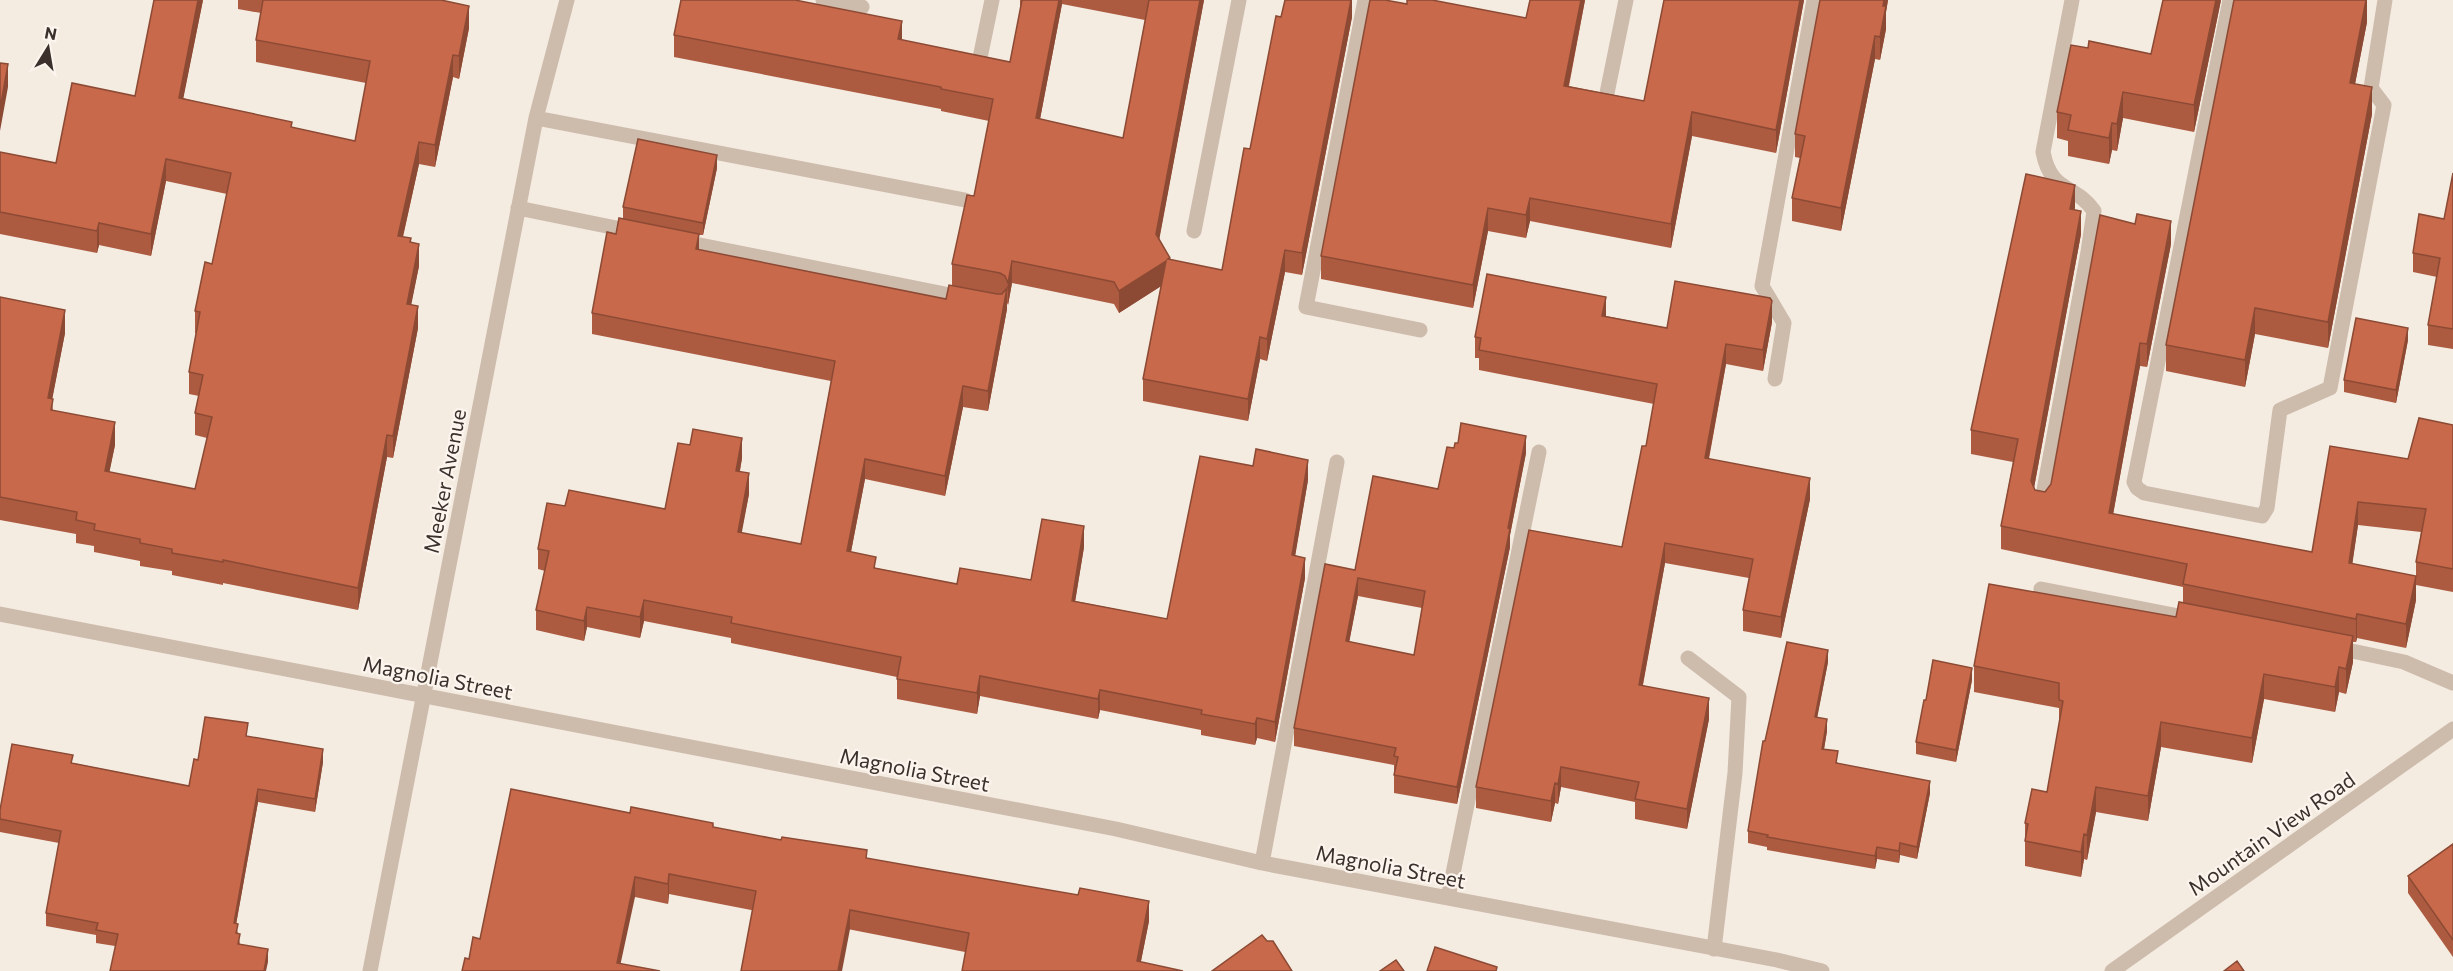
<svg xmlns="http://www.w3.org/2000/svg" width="2453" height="971" viewBox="0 0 2453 971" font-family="Commissioner,sans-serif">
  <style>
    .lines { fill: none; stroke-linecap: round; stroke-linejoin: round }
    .minor { stroke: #cdbbac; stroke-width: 15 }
    .wall { fill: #ac5a40; fill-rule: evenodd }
    .shaded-wall { fill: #8c4a34 }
    .building { fill: #c8694b; stroke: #8c4a34; stroke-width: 1.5; fill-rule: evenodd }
    .labels { text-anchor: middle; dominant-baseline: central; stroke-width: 4.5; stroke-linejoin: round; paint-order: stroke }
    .street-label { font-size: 21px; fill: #3b302b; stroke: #fbf5ee }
  </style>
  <rect width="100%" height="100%" fill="#f4ebe1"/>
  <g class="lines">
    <path class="minor" d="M 823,0 L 862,7
      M 1365,0 L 1306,307 L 1420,330
      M 2230,0 L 2134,482 L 2137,488 L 2144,493 L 2262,516 L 2267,508 L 2280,410 L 2330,388 L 2384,105 L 2371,88 L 2385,0
      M 980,58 L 992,0
      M 1606,98 L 1626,0
      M 536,118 L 965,200
      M 518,208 L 636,232
      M 1194,231 L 1239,0
      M 680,241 L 965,298
      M 1775,379 L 1784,323 L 1762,286 L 1814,0
      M 2041,506 L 2088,252 L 2094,211 C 2076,184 2051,194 2043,152 L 2072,0
      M 2041,589 L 2194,619
      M 0,614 L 1116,829 L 1262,863 L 1777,960 L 1822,971
      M 2333,647 L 2404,662 L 2453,683
      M 1688,658 L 1739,697 L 1735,773 L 1714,949
      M 1262,863 L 1337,462
      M 1448,898 L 1539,452
      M 370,971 L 536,118 L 567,0
      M 2112,971 L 2453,729"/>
  </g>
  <path class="wall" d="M 203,0 L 183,98 L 292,128 L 355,141 L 366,83 L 256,62 L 256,40 L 261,13 L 238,9 L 238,0 L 441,0 L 469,28 L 459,79 L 453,77 L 435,167 L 419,164 L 403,237 L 411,243 L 419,266 L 411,304 L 418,328 L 393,458 L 387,457 L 358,610 L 223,583 L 223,585 L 172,575 L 172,571 L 140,566 L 140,561 L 94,552 L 94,546 L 76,543 L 76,534 L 0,520 L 0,297 L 65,333 L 52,399 L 53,411 L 115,445 L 109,472 L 195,489 L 207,438 L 195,435 L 195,413 L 199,396 L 189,394 L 189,372 L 196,333 L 195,333 L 195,311 L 212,264 L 227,194 L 166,181 L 151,256 L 99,245 L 97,253 L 0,234 L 0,152 L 56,163 L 135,96 Z
    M 1020,0 L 1204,0 L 1159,239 L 1170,260 L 1222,270 L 1281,17 L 1352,0 L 1352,17 L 1302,275 L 1285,272 L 1267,361 L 1260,359 L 1248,421 L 1143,401 L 1143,379 L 1161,286 L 1119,313 L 1114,304 L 1012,283 L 1008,305 L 1007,303 L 1007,309 L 988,411 L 963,407 L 945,496 L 865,479 L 851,552 L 876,568 L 957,584 L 1031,580 L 1084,547 L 1075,601 L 1167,619 L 1308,480 L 1295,555 L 1305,578 L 1275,742 L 1257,738 L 1255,745 L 1201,735 L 1201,730 L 1100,710 L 1098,719 L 980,696 L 977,714 L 897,699 L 897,677 L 731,643 L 731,638 L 644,621 L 640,638 L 587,627 L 584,641 L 536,630 L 536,610 L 545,571 L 538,569 L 538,549 L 565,506 L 665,509 L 742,458 L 740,471 L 749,494 L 741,533 L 801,544 L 831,381 L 592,334 L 592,313 L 616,234 L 623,219 L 623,207 L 717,168 L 703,235 L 699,235 L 699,250 L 946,299 L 952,285 L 952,264 L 974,196 L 989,121 L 941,111 L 941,109 L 674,57 L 674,35 L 902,40 L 1010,62 L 1021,7 L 1020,6 ZM 1062,4 L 1145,20 L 1123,138 L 1040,119 Z
    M 1585,0 L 1569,86 L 1644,101 L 1664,0 L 1804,0 L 1776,153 L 1692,136 L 1671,248 L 1530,221 L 1526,238 L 1488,231 L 1473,308 L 1321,279 L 1321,256 L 1407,4 L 1526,18 Z
    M 1820,0 L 1888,0 L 1886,12 L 1886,29 L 1880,60 L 1875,59 L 1841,231 L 1792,221 L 1792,198 L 1800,158 L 1795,157 L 1795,134 Z
    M 2221,0 L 2194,132 L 2123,118 L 2117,151 L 2112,150 L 2109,164 L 2068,156 L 2068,141 L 2057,138 L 2057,112 L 2088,48 L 2151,54 Z
    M 2367,0 L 2367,22 L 2355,84 L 2372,114 L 2328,348 L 2255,334 L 2245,387 L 2166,371 L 2166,345 Z
    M 2453,173 L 2453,349 L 2428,345 L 2428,325 L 2437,277 L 2413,272 L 2413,253 L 2444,219 Z
    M 2075,210 L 2081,234 L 2034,488 L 2035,490 L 2045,492 L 2051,484 L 2171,244 L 2147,367 L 2140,366 L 2113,514 L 2312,552 L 2330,446 L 2408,459 L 2453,425 L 2453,592 L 2416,585 L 2416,600 L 2406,648 L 2357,638 L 2356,642 L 2353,642 L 2353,662 L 2346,694 L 2339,692 L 2335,712 L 2264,699 L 2252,763 L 2161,747 L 2148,821 L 2096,812 L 2087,860 L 2084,859 L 2081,877 L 2025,866 L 2025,823 L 2047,792 L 2059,724 L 2059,708 L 1974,692 L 1974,666 L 2176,617 L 2183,602 L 2183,587 L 2001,549 L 2001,526 L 2013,462 L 1971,454 L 1971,430 ZM 2358,525 L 2421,532 L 2416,562 L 2416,576 L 2352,564 Z
    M 1606,316 L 1667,328 L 1772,322 L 1763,371 L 1726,364 L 1709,459 L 1810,499 L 1781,638 L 1743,631 L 1743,610 L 1749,578 L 1665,563 L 1643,685 L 1709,719 L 1687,829 L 1635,819 L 1635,802 L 1561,787 L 1558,804 L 1555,803 L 1551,822 L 1476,808 L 1476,787 L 1622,547 L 1646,446 L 1654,404 L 1479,370 L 1479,358 L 1475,358 L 1475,337 Z
    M 2408,340 L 2396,403 L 2344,392 L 2344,380 Z
    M 1458,443 L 1526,453 L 1510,535 L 1510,547 L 1457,804 L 1394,793 L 1394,765 L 1294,746 L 1294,728 L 1355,570 L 1438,489 L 1454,448 ZM 1358,596 L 1422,608 L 1414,655 L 1349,642 Z
    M 1828,662 L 1817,717 L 1827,731 L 1824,749 L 1838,763 L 1930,793 L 1917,859 L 1900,855 L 1899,863 L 1877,859 L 1875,869 L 1767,850 L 1767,847 L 1748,843 L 1748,831 L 1765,741 Z
    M 1972,680 L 1956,762 L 1916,754 L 1916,742 L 1926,700 Z
    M 248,737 L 323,762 L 315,812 L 258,802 L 236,924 L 240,944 L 268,962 L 115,946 L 96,943 L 96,935 L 46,926 L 46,913 L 59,843 L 0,832 L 0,810 L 73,763 L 189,786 L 198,760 Z
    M 630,813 L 713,827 L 867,858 L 1149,921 L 1141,961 L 965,952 L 669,894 L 668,904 L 635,897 L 469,959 L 480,939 Z
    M 2453,844 L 2453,957 L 2408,893 L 2408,876 Z"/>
  <path class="shaded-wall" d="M 198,0 L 203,0 L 179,120 L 179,98 Z
    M 1059,0 L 1062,0 L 1062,4 L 1036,140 L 1036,118 Z
    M 1200,0 L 1204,0 L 1156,257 L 1156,234 Z
    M 1351,0 L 1352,0 L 1352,17 L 1302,275 L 1302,253 Z
    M 1581,0 L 1585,0 L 1564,109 L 1564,86 Z
    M 1800,0 L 1804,0 L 1776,153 L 1776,130 Z
    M 1884,0 L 1888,0 L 1886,12 L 1886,29 L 1880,60 L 1880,37 Z
    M 2216,0 L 2221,0 L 2194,132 L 2194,105 Z
    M 2366,0 L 2367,0 L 2367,22 L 2350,110 L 2350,83 Z
    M 469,6 L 469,28 L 459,79 L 459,56 Z
    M 902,21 L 902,43 L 898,39 Z
    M 1875,36 L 1875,59 L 1841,231 L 1841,208 Z
    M 453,55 L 453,77 L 435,167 L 435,145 Z
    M 8,64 L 8,87 L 0,131 L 0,109 Z
    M 2372,87 L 2372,114 L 2328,348 L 2328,322 Z
    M 2123,92 L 2123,118 L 2117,151 L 2117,124 Z
    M 1692,112 L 1692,136 L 1671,248 L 1671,224 Z
    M 2112,123 L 2112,150 L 2109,164 L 2109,138 Z
    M 419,142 L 419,164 L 398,258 L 398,236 Z
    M 717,155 L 717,168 L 703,235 L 703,223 Z
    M 166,159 L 166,181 L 151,256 L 151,234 Z
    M 2075,185 L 2075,208 L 2070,232 L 2070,209 Z
    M 1530,198 L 1530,221 L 1526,238 L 1526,215 Z
    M 1488,208 L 1488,231 L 1473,308 L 1473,285 Z
    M 2081,211 L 2081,234 L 2031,504 L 2031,481 Z
    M 2171,221 L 2171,244 L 2147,367 L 2147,344 Z
    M 99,223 L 99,245 L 97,253 L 97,231 Z
    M 699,234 L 699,255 L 696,249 Z
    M 419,244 L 419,266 L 407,326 L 407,304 Z
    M 1285,250 L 1285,272 L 1267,361 L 1267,339 Z
    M 1012,261 L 1012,283 L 1008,305 L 1008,283 Z
    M 1166,261 L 1166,283 L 1119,313 L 1119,291 Z
    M 1007,288 L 1007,309 L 988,411 L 988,391 Z
    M 1606,297 L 1606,317 L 1602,316 Z
    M 1772,301 L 1772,322 L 1763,371 L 1763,350 Z
    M 418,306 L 418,328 L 393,458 L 393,436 Z
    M 2255,308 L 2255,334 L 2245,387 L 2245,360 Z
    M 65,310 L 65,333 L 48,421 L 48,398 Z
    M 2408,328 L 2408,340 L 2396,403 L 2396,390 Z
    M 1260,337 L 1260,359 L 1248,421 L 1248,399 Z
    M 2140,343 L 2140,366 L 2109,537 L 2109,513 Z
    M 1726,344 L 1726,364 L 1705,478 L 1705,458 Z
    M 963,386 L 963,407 L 945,496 L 945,476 Z
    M 115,422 L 115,445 L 105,494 L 105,471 Z
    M 387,435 L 387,457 L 358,610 L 358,588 Z
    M 1526,436 L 1526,453 L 1510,535 L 1510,547 L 1457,804 L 1457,787 Z
    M 742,438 L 742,458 L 736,491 L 736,471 Z
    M 865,459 L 865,479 L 847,572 L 847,551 Z
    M 1308,460 L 1308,480 L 1292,575 L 1292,555 Z
    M 749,473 L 749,494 L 738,553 L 738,532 Z
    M 1810,478 L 1810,499 L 1781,638 L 1781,617 Z
    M 2358,502 L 2358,525 L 2349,587 L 2349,563 Z
    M 1084,526 L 1084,547 L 1072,621 L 1072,601 Z
    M 1665,543 L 1665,563 L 1639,705 L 1639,685 Z
    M 1305,558 L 1305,578 L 1275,742 L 1275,722 Z
    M 2416,576 L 2416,600 L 2406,648 L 2406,624 Z
    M 1358,578 L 1358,596 L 1346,659 L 1346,641 Z
    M 644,600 L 644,621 L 640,638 L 640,617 Z
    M 587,607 L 587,627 L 584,641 L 584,621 Z
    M 2357,614 L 2357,638 L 2356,642 L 2356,619 Z
    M 2353,636 L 2353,662 L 2346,694 L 2346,669 Z
    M 1828,650 L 1828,662 L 1815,729 L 1815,717 Z
    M 2339,667 L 2339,692 L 2335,712 L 2335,687 Z
    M 1972,668 L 1972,680 L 1956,762 L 1956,750 Z
    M 2264,674 L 2264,699 L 2252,763 L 2252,738 Z
    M 980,676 L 980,696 L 977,714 L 977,693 Z
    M 1100,690 L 1100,710 L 1098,719 L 1098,699 Z
    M 1709,698 L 1709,719 L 1687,829 L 1687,809 Z
    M 1257,718 L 1257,738 L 1255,745 L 1255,724 Z
    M 1827,719 L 1827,731 L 1822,761 L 1822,749 Z
    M 2161,722 L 2161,747 L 2148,821 L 2148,796 Z
    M 323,749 L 323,762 L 315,812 L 315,799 Z
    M 1561,767 L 1561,787 L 1558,804 L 1558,784 Z
    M 1930,781 L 1930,793 L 1917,859 L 1917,847 Z
    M 1555,783 L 1555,803 L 1551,822 L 1551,801 Z
    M 2096,787 L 2096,812 L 2087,860 L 2087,835 Z
    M 258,789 L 258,802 L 234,936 L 234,923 Z
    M 2084,834 L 2084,859 L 2081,877 L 2081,852 Z
    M 1900,843 L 1900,855 L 1899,863 L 1899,851 Z
    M 1877,847 L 1877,859 L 1875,869 L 1875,856 Z
    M 669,874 L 669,894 L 668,904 L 668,884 Z
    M 635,877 L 635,897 L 619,971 L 617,963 Z
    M 1149,901 L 1149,921 L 1139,971 L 1137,961 Z
    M 850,910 L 850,929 L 842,971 L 838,971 Z
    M 268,949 L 268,962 L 266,971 L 264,971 Z"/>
  <path class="building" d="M 154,0 L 198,0 L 179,98 L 292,122 L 291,127 L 355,141 L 370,61 L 256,40 L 263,0 L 441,0 L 469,6 L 459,56 L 453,55 L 435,145 L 419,142 L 398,236 L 411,238 L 410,242 L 419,244 L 407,304 L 418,306 L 393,436 L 387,435 L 358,588 L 223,560 L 223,562 L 172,553 L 172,549 L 140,543 L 140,539 L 94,530 L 95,524 L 76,520 L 77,512 L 0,497 L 0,297 L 65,310 L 48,398 L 53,399 L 51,410 L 115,422 L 105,471 L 195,489 L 212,417 L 195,413 L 203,375 L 189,372 L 200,312 L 195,311 L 205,262 L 212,264 L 231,173 L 166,159 L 151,234 L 99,223 L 97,231 L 0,212 L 0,152 L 56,163 L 72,83 L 135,96 Z
    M 681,0 L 795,0 L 902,21 L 898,39 L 1010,62 L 1022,0 L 1059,0 L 1036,118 L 1123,138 L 1149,0 L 1200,0 L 1156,234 L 1170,258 L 1168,259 L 1222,270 L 1244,148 L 1250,149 L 1276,16 L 1281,17 L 1285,0 L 1351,0 L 1302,253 L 1285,250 L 1267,339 L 1260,337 L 1248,399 L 1143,379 L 1166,261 L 1119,291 L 1114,282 L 1012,261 L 1008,283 L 1005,276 L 1000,273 L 952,264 L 967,195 L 974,196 L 993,99 L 941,89 L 941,87 L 674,35 Z
    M 1370,0 L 1385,0 L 1407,4 L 1407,0 L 1432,0 L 1526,18 L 1530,0 L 1581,0 L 1564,86 L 1644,101 L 1664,0 L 1800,0 L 1776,130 L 1692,112 L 1671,224 L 1530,198 L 1526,215 L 1488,208 L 1473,285 L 1321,256 Z
    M 1820,0 L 1884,0 L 1883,6 L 1886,6 L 1880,37 L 1875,36 L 1841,208 L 1792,198 L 1805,136 L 1795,134 Z
    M 2163,0 L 2216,0 L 2194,105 L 2123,92 L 2117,124 L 2112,123 L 2109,138 L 2068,130 L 2071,115 L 2057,112 L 2071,45 L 2088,48 L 2089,41 L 2151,54 Z
    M 2234,0 L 2366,0 L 2350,83 L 2372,87 L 2328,322 L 2255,308 L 2245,360 L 2166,345 Z
    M 0,63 L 8,64 L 0,109 Z
    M 638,139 L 717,155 L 703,223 L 623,207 Z
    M 2453,173 L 2453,329 L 2428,325 L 2440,258 L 2413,253 L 2419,214 L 2444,219 Z
    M 2026,174 L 2075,185 L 2070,209 L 2081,211 L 2031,481 L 2035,490 L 2045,492 L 2051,484 L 2100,215 L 2135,224 L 2137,214 L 2171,221 L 2147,344 L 2140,343 L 2109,513 L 2312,552 L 2330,446 L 2408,459 L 2419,418 L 2453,425 L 2453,569 L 2416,562 L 2426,509 L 2358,502 L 2349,563 L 2416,576 L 2406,624 L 2357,614 L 2356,619 L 2183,584 L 2187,564 L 2001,526 L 2018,439 L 1971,430 Z
    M 619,218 L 699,234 L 696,249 L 946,299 L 949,285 L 997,294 L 1002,294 L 1007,288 L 988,391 L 963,386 L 945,476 L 865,459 L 847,551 L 876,557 L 874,568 L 957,584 L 960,568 L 1031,580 L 1042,519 L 1084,526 L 1072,601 L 1167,619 L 1200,456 L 1253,466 L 1256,449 L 1308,460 L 1292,555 L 1305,558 L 1275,722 L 1257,718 L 1255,724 L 1201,714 L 1202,710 L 1100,690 L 1098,699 L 980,676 L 977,693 L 897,679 L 901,657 L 731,623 L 732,617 L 644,600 L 640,617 L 587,607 L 584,621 L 536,610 L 549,551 L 538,549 L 547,503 L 565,506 L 569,490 L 665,509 L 678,443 L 690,445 L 693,429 L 742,438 L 736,471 L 749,473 L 738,532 L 801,544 L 835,361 L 592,313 L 607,232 L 616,234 Z
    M 1487,274 L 1606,297 L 1602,316 L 1667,328 L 1675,281 L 1770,298 L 1772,301 L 1763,350 L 1726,344 L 1705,458 L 1810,478 L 1781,617 L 1743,610 L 1753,559 L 1665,543 L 1639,685 L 1709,698 L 1687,809 L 1635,799 L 1639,782 L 1561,767 L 1558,784 L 1555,783 L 1551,801 L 1476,787 L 1529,530 L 1622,547 L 1642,446 L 1646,446 L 1657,384 L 1479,350 L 1481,338 L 1475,337 Z
    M 2356,318 L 2408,328 L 2396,390 L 2344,380 Z
    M 1461,423 L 1526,436 L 1508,528 L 1510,529 L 1457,787 L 1394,775 L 1398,757 L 1394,756 L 1396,748 L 1294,728 L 1325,564 L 1355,570 L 1373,476 L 1438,489 L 1447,447 L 1454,448 L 1455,443 L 1458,443 ZM 1358,578 L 1425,591 L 1414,655 L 1346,641 Z
    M 1989,584 L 2176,617 L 2179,602 L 2353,636 L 2346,669 L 2339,667 L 2335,687 L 2264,674 L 2252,738 L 2161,722 L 2148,796 L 2096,787 L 2087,835 L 2084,834 L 2081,852 L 2025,841 L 2028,824 L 2025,823 L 2032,789 L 2047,792 L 2063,701 L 2059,700 L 2059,683 L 1974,666 Z
    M 1787,642 L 1828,650 L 1815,717 L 1827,719 L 1822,749 L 1838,751 L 1836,763 L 1930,781 L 1917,847 L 1900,843 L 1899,851 L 1877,847 L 1875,856 L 1767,837 L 1768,835 L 1748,831 L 1763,741 L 1765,741 Z
    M 1933,660 L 1972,668 L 1956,750 L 1916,742 L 1924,700 L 1926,700 Z
    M 205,717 L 248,723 L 246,736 L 323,749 L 315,799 L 258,789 L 234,923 L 238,924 L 236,933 L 240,934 L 238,944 L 268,949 L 264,971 L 110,971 L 118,934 L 96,930 L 98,923 L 46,913 L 61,831 L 0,819 L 0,810 L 12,744 L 73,755 L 71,763 L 189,786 L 194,759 L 198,760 Z
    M 511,789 L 630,813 L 631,807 L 713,823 L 713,827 L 781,840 L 782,837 L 867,850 L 866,858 L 934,870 L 1078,895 L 1080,888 L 1149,901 L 1137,961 L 1183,971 L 962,971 L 969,933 L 850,910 L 838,971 L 741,971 L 756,891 L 669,874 L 668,884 L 635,877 L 617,963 L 660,971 L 462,971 L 465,958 L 469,959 L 473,937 L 480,939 Z
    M 2453,844 L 2453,940 L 2408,876 Z
    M 1262,935 L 1267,941 L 1273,941 L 1292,971 L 1212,971 Z
    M 1435,947 L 1497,967 L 1496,971 L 1427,971 Z
    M 1396,960 L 1404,971 L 1380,971 Z
    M 2237,961 L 2244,971 L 2224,971 Z"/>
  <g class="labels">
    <g class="street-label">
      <text transform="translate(444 481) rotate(-79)">Meeker Avenue</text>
      <text transform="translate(438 677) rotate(11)">Magnolia Street</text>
      <text transform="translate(915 769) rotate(11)">Magnolia Street</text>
      <text transform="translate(2271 833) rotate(-35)">Mountain View Road</text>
      <text transform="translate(1391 866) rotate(11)">Magnolia Street</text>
    </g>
  </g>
  <g transform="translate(48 48) rotate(11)" stroke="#fbf5ee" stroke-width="4.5" paint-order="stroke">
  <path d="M0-4.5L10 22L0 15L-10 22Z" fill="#3b302b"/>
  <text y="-9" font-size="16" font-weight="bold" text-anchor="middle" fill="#3b302b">N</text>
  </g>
</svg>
